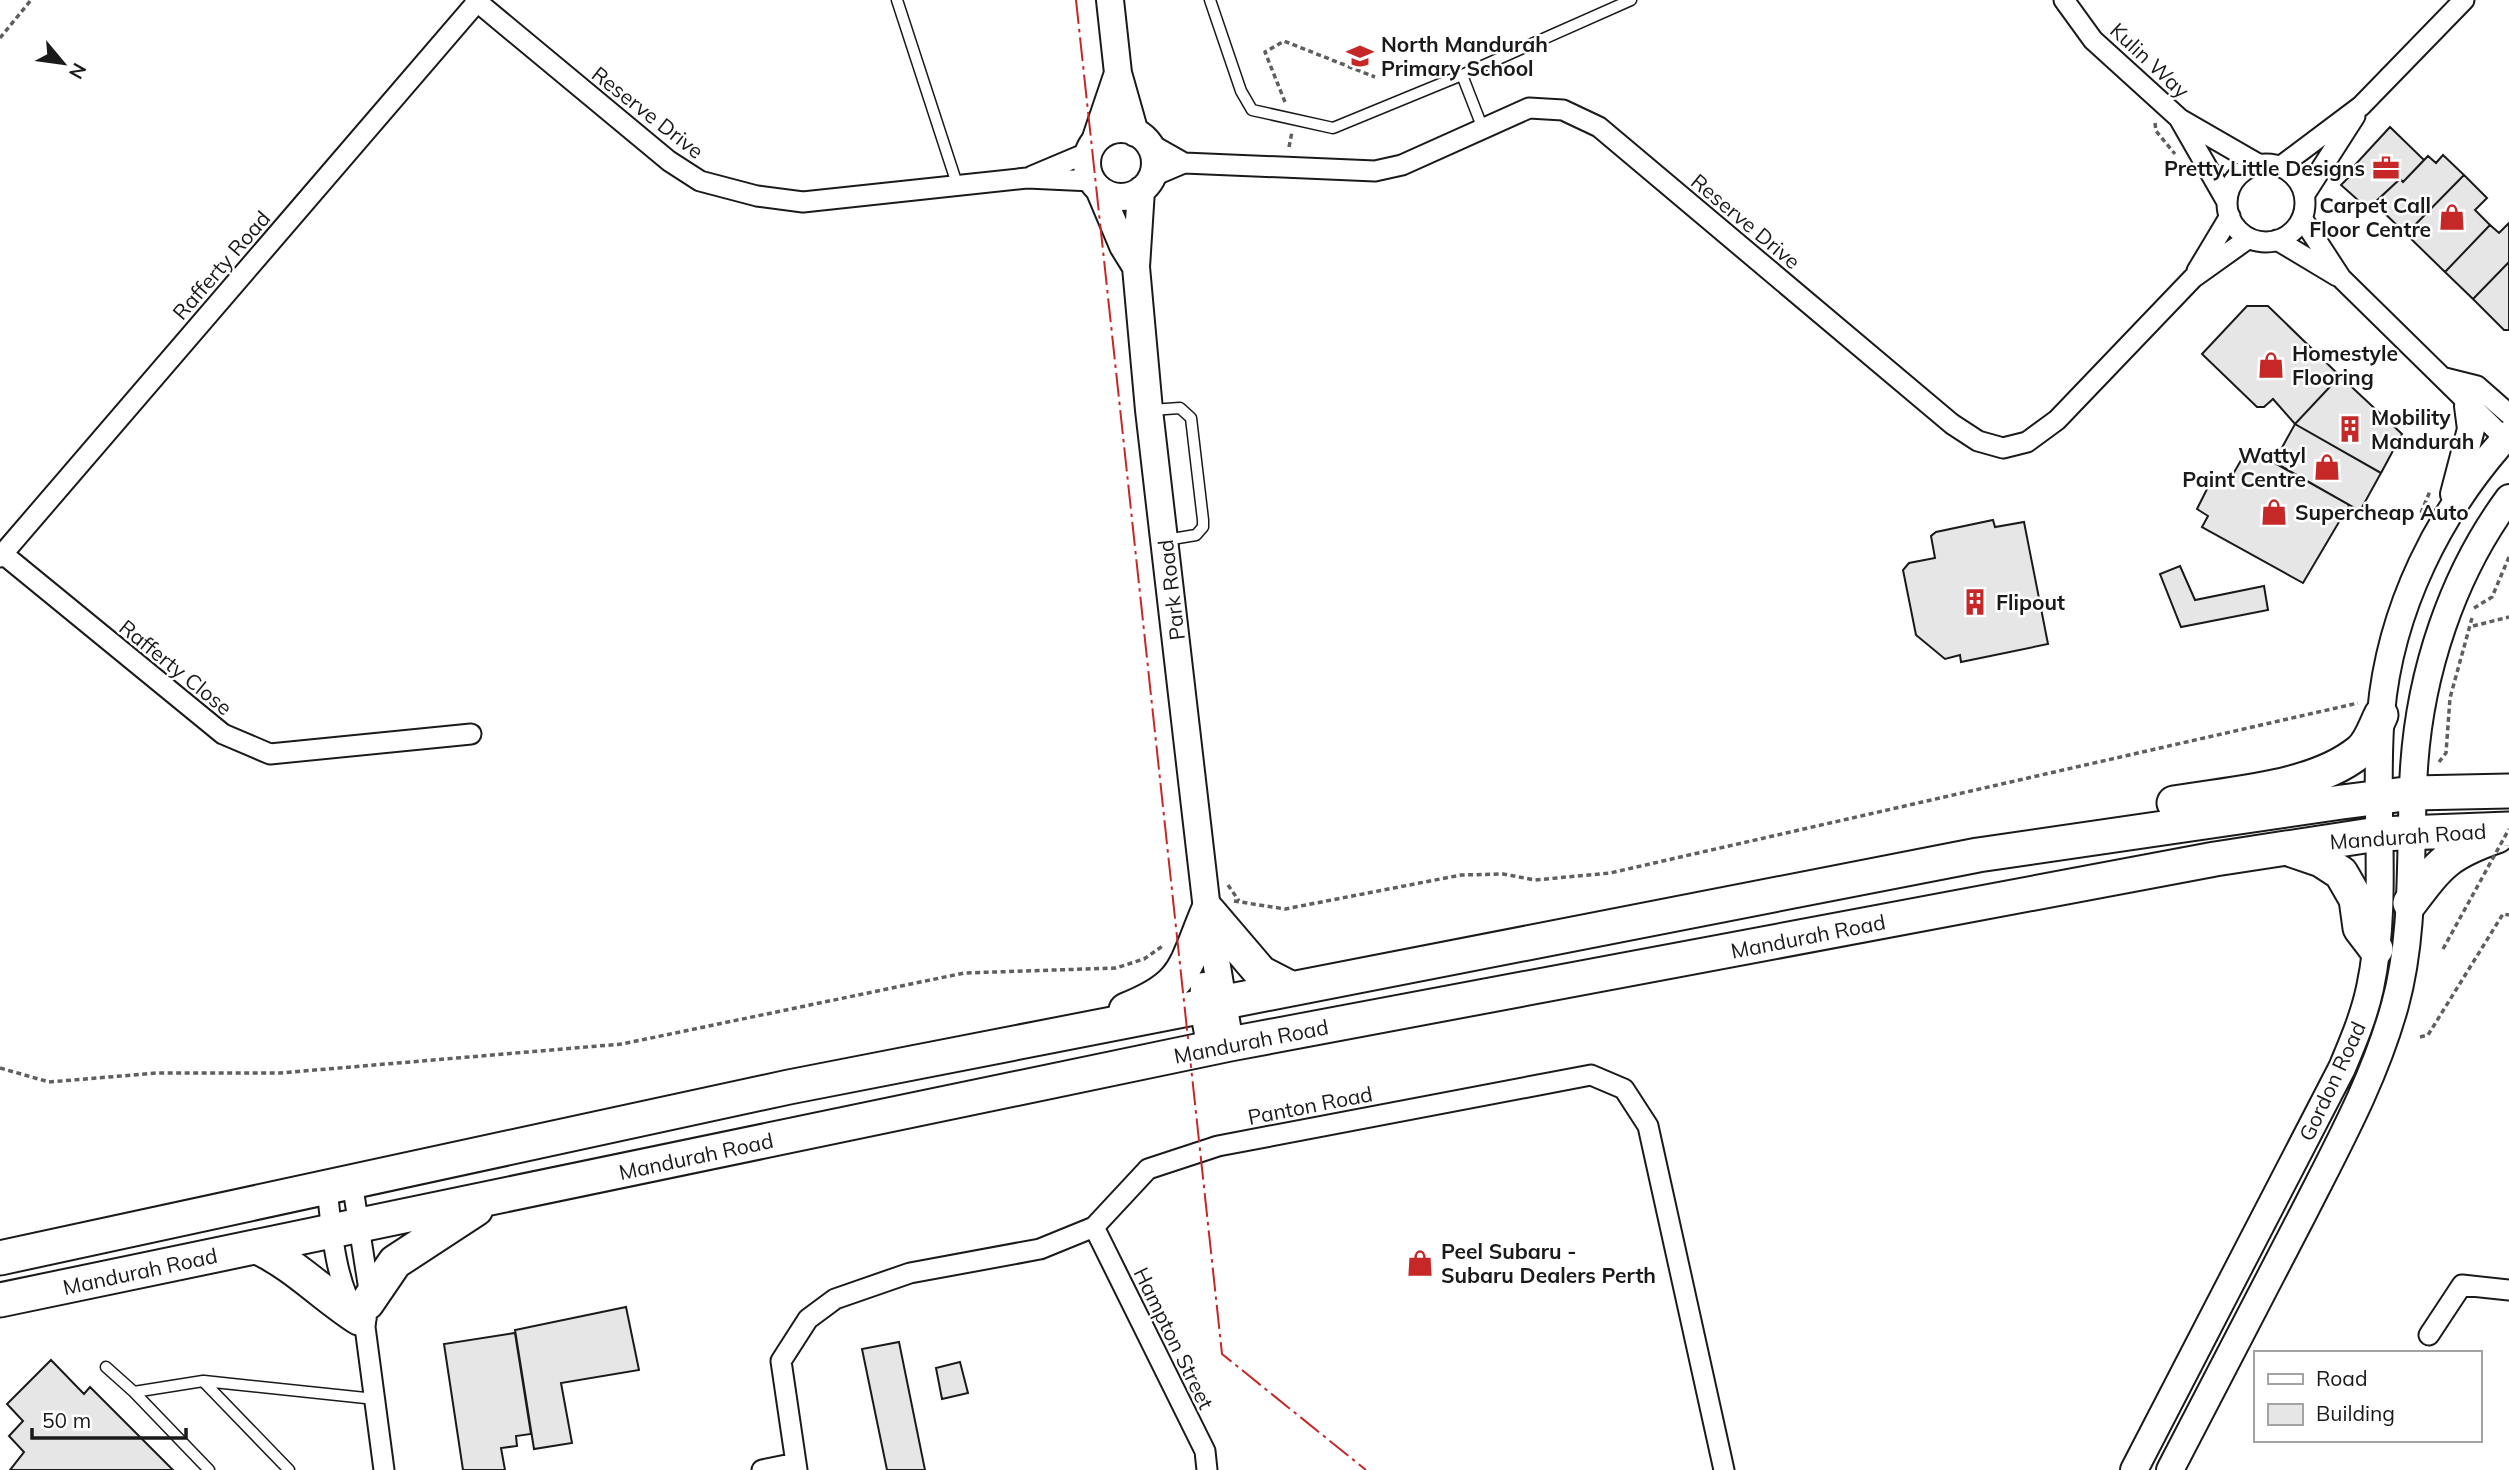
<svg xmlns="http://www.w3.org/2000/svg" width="2509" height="1470" viewBox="0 0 2509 1470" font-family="Mulish,sans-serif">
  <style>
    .building { fill: #e6e6e6; stroke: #1a1a1a; stroke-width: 2 }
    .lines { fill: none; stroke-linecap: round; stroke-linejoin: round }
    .lane-casing { stroke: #1a1a1a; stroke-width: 13 }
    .street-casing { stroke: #1a1a1a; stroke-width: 23 }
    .secondary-casing { stroke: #1a1a1a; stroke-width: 30 }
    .highway-casing { stroke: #1a1a1a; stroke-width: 37 }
    .path { stroke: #5f5f5f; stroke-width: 3.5; stroke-dasharray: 5 3.5; stroke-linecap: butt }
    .lane { stroke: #fff; stroke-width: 10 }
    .street { stroke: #fff; stroke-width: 19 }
    .secondary { stroke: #fff; stroke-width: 26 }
    .highway { stroke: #fff; stroke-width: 33 }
    .path-bridge { stroke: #5f5f5f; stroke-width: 3.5; stroke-dasharray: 5 3.5; stroke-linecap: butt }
    .power { stroke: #c62828; stroke-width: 2; stroke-dasharray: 24 5 3.5 5; stroke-linecap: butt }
    .labels { text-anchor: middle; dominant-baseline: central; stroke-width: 5; stroke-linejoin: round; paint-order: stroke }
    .poi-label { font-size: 21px; font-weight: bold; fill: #1a1a1a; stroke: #fff; text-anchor: start }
    .street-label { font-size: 21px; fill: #1a1a1a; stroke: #fff }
  </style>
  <rect width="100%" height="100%" fill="#fff"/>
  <path class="building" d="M 2390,127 L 2424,160 L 2403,182 L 2400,179 L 2368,209 L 2341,185 L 2357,169 L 2354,166 Z
    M 2443,155 L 2464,175 L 2406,234 L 2374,203 L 2400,179 L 2403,182 L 2428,156 L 2436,163 Z
    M 2464,175 L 2487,198 L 2475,210 L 2490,225 L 2445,272 L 2406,234 Z
    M 2509,223 L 2509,262 L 2473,299 L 2445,272 L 2490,225 L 2499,233 Z
    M 2509,262 L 2509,330 L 2504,330 L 2473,299 Z
    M 2247,306 L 2268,306 L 2340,376 L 2295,424 L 2273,399 L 2264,407 L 2257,407 L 2202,354 Z
    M 2340,376 L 2402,434 L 2381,473 L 2295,424 Z
    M 2295,424 L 2381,473 L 2360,511 L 2274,462 Z
    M 2248,448 L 2349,505 L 2303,583 L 2202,527 L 2208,516 L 2197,509 L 2207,489 L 2218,478 L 2228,483 Z
    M 1993,520 L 1995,527 L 2024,522 L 2048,644 L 1961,662 L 1960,655 L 1945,659 L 1916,635 L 1903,570 L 1909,563 L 1935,558 L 1931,536 L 1936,532 Z
    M 2180,566 L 2195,600 L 2264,586 L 2268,610 L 2181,627 L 2160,574 Z
    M 626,1307 L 639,1370 L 561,1383 L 572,1443 L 534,1449 L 515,1330 Z
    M 515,1333 L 531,1434 L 516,1436 L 517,1446 L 501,1448 L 505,1470 L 463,1470 L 444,1344 Z
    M 899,1342 L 925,1470 L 887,1470 L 862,1349 Z
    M 51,1360 L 84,1394 L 90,1387 L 173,1470 L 10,1470 L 24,1452 L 9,1436 L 23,1421 L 7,1404 Z
    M 960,1362 L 968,1393 L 942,1399 L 936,1368 Z"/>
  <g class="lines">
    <defs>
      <path id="lane" d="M 897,0 L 957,184
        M 1210,0 L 1241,91 L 1252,110 L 1333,128 L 1462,75 L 1483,129
        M 1462,75 L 1631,0
        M 1151,410 L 1180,408 L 1191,418 L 1203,520 L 1203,527 L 1196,535 L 1166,540
        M 106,1367 L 134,1392
        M 204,1381 L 375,1399
        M 209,1470 L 134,1392 L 203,1381 L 289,1470"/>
      <path id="street" d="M 475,0 L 669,161 L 700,181 L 757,196 L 803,202 L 1027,178 L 1092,181
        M 2064,0 L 2093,40 L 2180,119 L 2258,164
        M 2180,120 L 2227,202
        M 1147,142 L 1184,163
        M2227 203a39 39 0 1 1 78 0a39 39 0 1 1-78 0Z
        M 2281,166 L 2361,106 L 2464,0
        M 1032,176 L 1089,152
        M 1151,177 L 1184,163 L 1375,171 L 1402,165 L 1529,108 L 1563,110 L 1599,127 L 1952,424 L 1978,441 L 2003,448 L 2027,442 L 2057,420 L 2193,278 L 2249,238
        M 2305,194 L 2355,116
        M 2302,218 L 2341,278 L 2505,439 L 2509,438
        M 2277,240 L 2337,276
        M 2197,271 L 2230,216
        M 2445,378 L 2477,386 L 2509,414
        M 3,554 L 223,734 L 270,754 L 471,734
        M 0,557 L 477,2
        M 352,1182 L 369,1290 L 365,1327 L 384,1470
        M 327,1188 C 331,1224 335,1281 355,1311
        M 1094,1227 L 1205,1451 L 1207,1470
        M 2429,1335 L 2462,1285 L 2509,1290
        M 762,1470 L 796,1463
        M 797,1470 L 781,1361 L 808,1319 L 835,1299 L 910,1273 L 1040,1249 L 1094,1227 L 1148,1169 L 1218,1146 L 1591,1075 L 1624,1089 L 1648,1126 L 1724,1470"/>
      <path id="secondary" d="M 1110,0 L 1118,73 L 1135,133
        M1087 163a34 34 0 1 1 68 0a34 34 0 1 1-68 0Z
        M 1095,141 L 1118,73
        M 1099,189 L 1123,246 L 1136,267
        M 1141,190 L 1136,267 L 1149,410 L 1206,901 L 1230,1044
        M 2454,494 L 2471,429 L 2468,406
        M 1204,986 L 1203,1007 L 1211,1049
        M 2134,1470 L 2342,1068 C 2353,1042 2364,1016 2370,988 C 2389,899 2373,804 2381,713 C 2390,609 2439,511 2509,434
        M 2170,1470 C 2214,1384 2259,1298 2304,1212 C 2338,1145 2375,1078 2395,1005 C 2416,928 2409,847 2414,768 C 2420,673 2452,575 2509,498"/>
      <path id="highway" d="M 2174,803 C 2232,793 2313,789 2359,752 C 2370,744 2375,727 2381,715
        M 2289,849 L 2321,860 L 2341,873 L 2356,899 L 2360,928 L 2376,949
        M 2410,903 C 2440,863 2448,853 2497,836
        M 1126,1010 C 1187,986 1184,968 1208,911 L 1261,973 L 1292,989
        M 257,1247 C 296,1265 323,1295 359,1318
        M 0,1258 L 789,1087 L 1978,855 L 2342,802 L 2413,793 L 2509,791
        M 0,1300 L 1230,1044 L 2215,859 L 2378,834 L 2509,829
        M 367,1303 L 395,1262 L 476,1209"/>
    </defs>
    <use href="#lane" class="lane-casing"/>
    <use href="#street" class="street-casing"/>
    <use href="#secondary" class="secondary-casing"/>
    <use href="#highway" class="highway-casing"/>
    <path class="path" d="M 0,38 L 31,0
      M 1285,102 L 1265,52 L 1284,41 L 1375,77
      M 2155,123 L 2156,131 L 2175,154
      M 1289,147 L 1292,132
      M 2421,513 L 2430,491
      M 2474,608 L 2492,597 L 2509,557
      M 2473,626 L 2509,617
      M 2439,762 L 2446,753 L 2450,698 L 2472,618
      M 1228,885 L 1239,901
      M 1234,901 L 1285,909 L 1461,875 L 1503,874 L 1535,880 L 1610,873 L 2358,703
      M 2420,1037 L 2428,1035 L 2503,914 L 2509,915
      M 0,1068 L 49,1082 L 157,1073 L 280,1073 L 622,1044 L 964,973 L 1116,968 L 1144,959 L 1164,945"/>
    <use href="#lane" class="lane"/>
    <use href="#street" class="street"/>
    <use href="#secondary" class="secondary"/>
    <use href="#highway" class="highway"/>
    <path class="path-bridge" d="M 2443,949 L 2509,829"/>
    <path class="power" d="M 1076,0 L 1222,1354 L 1366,1470"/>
  </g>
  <defs>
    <symbol id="school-bare" viewBox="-9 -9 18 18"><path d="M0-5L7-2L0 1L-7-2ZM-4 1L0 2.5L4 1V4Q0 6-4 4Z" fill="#c62828" stroke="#fff" stroke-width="2.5" paint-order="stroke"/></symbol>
    <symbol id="office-bare" viewBox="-9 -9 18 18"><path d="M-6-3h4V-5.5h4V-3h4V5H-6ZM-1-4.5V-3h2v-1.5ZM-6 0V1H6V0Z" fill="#c62828" stroke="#fff" stroke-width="2.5" paint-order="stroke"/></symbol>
    <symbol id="shop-bare" viewBox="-9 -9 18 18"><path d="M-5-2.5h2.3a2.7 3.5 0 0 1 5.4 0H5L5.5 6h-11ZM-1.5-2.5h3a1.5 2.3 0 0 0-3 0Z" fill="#c62828" stroke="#fff" stroke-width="2.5" paint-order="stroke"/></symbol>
    <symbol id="building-bare" viewBox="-9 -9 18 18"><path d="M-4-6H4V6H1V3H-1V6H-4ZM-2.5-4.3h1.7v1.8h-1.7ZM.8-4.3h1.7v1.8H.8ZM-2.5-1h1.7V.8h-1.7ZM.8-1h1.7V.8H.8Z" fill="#c62828" stroke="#fff" stroke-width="2.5" paint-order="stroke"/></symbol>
  </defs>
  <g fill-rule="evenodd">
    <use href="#school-bare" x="1341" y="37" width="38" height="38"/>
    <use href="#office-bare" x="2367" y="149" width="38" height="38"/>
    <use href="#shop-bare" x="2433" y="198" width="38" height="38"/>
    <use href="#shop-bare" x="2252" y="346" width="38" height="38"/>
    <use href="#building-bare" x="2331" y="410" width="38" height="38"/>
    <use href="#shop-bare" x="2308" y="448" width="38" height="38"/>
    <use href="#shop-bare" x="2255" y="493" width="38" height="38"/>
    <use href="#building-bare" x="1956" y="583" width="38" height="38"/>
    <use href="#shop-bare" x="1401" y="1244" width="38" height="38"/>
  </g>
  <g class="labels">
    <g class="poi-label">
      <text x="1381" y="44">North Mandurah<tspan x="1381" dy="24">Primary School</tspan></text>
      <text x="2365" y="168" text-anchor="end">Pretty Little Designs</text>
      <text x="2431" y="205" text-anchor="end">Carpet Call<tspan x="2431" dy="24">Floor Centre</tspan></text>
      <text x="2292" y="353">Homestyle<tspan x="2292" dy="24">Flooring</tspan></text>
      <text x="2371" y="417">Mobility<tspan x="2371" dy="24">Mandurah</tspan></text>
      <text x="2306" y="455" text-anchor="end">Wattyl<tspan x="2306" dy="24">Paint Centre</tspan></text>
      <text x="2295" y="512">Supercheap Auto</text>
      <text x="1996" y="602">Flipout</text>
      <text x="1441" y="1251">Peel Subaru -<tspan x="1441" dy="24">Subaru Dealers Perth</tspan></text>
    </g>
    <g class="street-label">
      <text transform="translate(2150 60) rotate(43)">Kulin Way</text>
      <text transform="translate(648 112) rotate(38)">Reserve Drive</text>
      <text transform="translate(1746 221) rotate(40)">Reserve Drive</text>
      <text transform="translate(221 265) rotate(-49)">Rafferty Road</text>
      <text transform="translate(1171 590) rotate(-97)">Park Road</text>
      <text transform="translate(176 667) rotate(39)">Rafferty Close</text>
      <text transform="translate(2408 836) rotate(-4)">Mandurah Road</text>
      <text transform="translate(1808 936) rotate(-11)">Mandurah Road</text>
      <text transform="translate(1251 1041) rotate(-11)">Mandurah Road</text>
      <text transform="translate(2332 1081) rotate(-65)">Gordon Road</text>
      <text transform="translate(1310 1105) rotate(-11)">Panton Road</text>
      <text transform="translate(696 1156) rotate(-12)">Mandurah Road</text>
      <text transform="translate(140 1271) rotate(-12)">Mandurah Road</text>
      <text transform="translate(1174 1338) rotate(64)">Hampton Street</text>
    </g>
  </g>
  <rect x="2254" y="1351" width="228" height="91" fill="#ffffff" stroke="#a3a3a3" stroke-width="2"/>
  <rect x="2268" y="1374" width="35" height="10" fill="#ffffff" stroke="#a3a3a3" stroke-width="2"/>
  <text x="2316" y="1386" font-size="21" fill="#1a1a1a">Road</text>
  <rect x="2268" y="1404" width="35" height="21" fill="#e6e6e6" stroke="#a3a3a3" stroke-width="2"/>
  <text x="2316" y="1421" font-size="21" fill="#1a1a1a">Building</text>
  <g transform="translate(63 63) rotate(119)" stroke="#ffffff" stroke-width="5" paint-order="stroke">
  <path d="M0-5L12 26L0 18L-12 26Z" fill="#1a1a1a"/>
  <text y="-10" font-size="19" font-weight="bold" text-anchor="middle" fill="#1a1a1a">N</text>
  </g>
  <path d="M32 1428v10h154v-10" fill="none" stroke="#1a1a1a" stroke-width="3.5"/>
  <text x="42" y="1428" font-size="21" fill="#1a1a1a" stroke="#ffffff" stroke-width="5" paint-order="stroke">50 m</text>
</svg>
